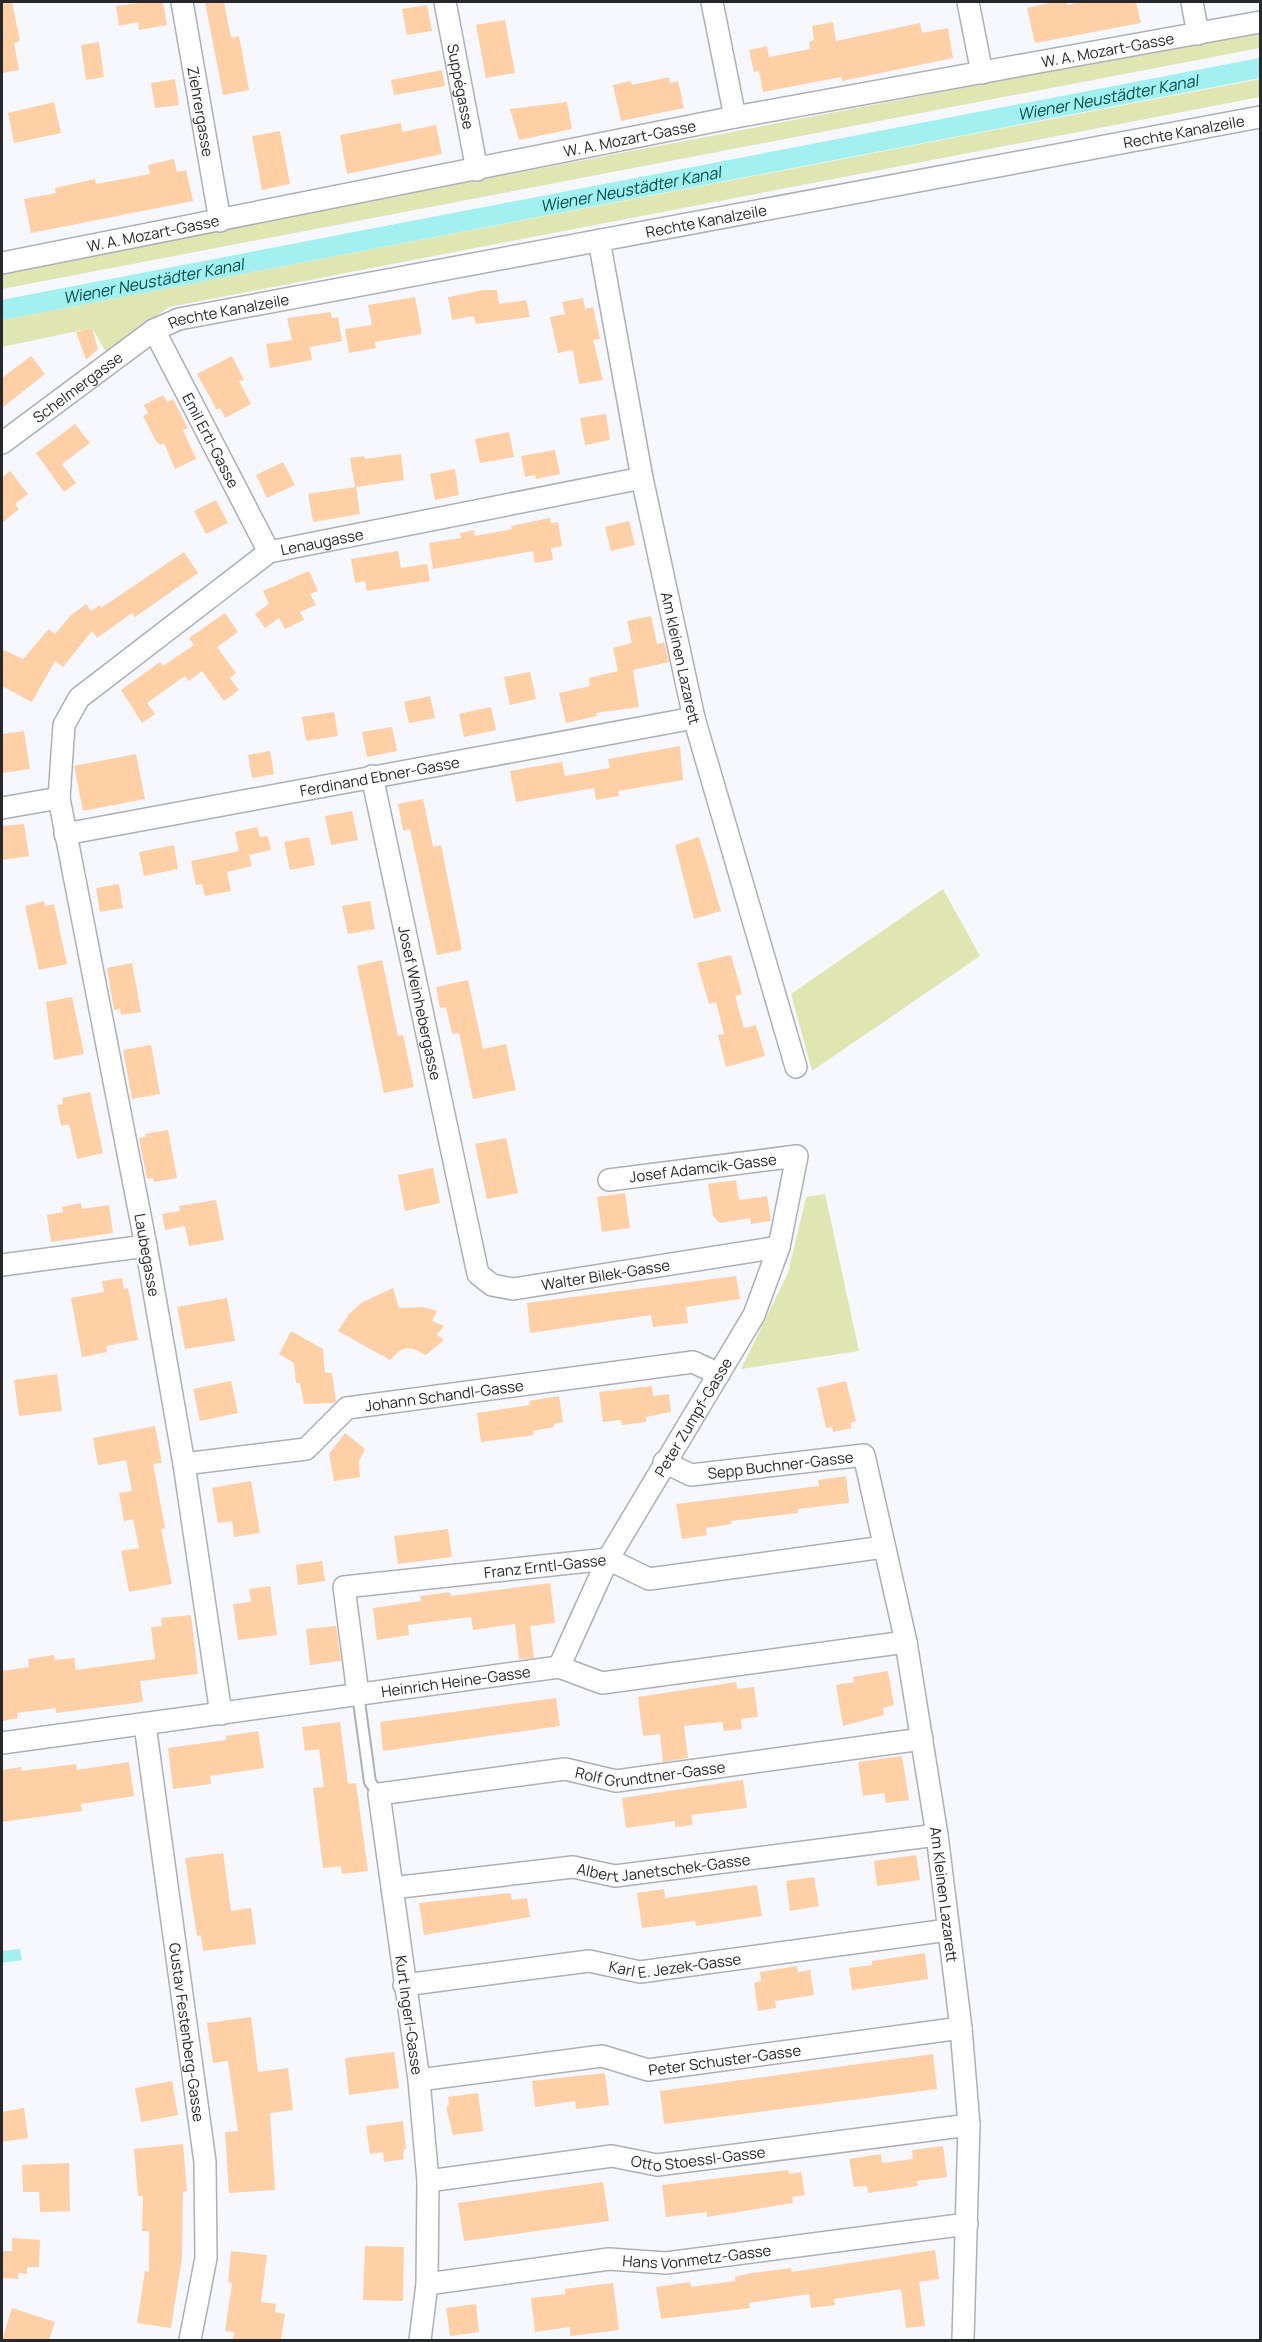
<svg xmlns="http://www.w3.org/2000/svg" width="1262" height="2342" viewBox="0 0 1262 2342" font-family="Manrope,sans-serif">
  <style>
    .green { fill: #e0e6b2 }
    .water { fill: #a2f0ef }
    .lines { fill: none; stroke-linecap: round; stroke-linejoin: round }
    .canal { stroke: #a2f0ef; stroke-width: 20 }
    .building { fill: #ffd0a6 }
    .lane-casing { stroke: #adafb8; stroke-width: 14 }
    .street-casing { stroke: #adafb8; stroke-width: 24 }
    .lane { stroke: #fff; stroke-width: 10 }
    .street { stroke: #fff; stroke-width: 21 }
    .labels { text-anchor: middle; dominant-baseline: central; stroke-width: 4.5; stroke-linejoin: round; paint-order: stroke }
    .street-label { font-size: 15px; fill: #27282b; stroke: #fff }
    .water-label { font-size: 16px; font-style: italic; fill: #00494a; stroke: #fff }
  </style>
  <rect width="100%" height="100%" fill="#f7f8fe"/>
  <path class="green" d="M 1260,31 L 1260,48 L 2,289 L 2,271 Z
    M 1260,79 L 1260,97 L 169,307 L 106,352 L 92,328 L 2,347 L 2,320 Z
    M 943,889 L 980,956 L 812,1071 L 791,994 Z
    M 825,1194 L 859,1351 L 741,1369 L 788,1273 L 806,1197 Z"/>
  <path class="water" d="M 20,1949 L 22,1960 L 2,1963 L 2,1951 Z"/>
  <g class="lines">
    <path class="canal" id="s1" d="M 2,310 L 1260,68"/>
  </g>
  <path class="building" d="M 2,2 L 12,2 L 20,41 L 14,43 L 19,70 L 2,73 Z
    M 147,2 L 163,2 L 167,25 L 139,30 L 138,22 L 119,26 L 116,6 Z
    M 205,2 L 224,2 L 231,38 L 239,36 L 249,90 L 223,95 Z
    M 1054,2 L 1066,2 L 1067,5 L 1082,2 L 1136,2 L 1141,23 L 1035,43 L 1027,8 Z
    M 427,5 L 432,31 L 407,35 L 402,9 Z
    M 505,20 L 515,73 L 486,78 L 476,25 Z
    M 833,22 L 836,41 L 920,23 L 922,33 L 948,28 L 953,58 L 842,81 L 841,77 L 763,92 L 759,71 L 754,72 L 749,50 L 767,46 L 769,57 L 810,49 L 809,42 L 814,40 L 812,26 Z
    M 99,42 L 104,77 L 86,80 L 81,45 Z
    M 442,70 L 445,86 L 394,95 L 391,80 Z
    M 669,77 L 670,83 L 678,81 L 684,108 L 621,121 L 613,85 L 631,81 L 632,85 Z
    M 175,79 L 179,105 L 155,108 L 151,83 Z
    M 54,102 L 61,133 L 14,143 L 8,113 Z
    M 567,102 L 572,129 L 519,140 L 510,109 Z
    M 401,123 L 402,132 L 436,125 L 442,154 L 347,174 L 340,135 Z
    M 280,131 L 290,184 L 262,190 L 252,136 Z
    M 174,159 L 177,172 L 186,170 L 193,201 L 31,233 L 24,199 L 56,193 L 55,188 L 95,179 L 96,184 L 150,174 L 148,165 Z
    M 484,290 L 497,290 L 499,304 L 526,300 L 530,317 L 476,324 L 474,316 L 452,320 L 448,297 Z
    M 415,297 L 422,334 L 375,342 L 376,348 L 349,353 L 345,329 L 372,325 L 368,305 Z
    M 583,298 L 585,309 L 593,307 L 600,339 L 593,340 L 603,380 L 579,384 L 573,350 L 558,353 L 550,317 L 565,314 L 562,302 Z
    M 331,312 L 332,318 L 338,317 L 342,341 L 310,347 L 312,360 L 270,368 L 266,344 L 292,340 L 287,318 Z
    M 92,328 L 98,349 L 86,360 L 76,332 Z
    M 31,356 L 45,374 L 2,408 L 2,378 Z
    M 232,356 L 244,380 L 239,381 L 251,404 L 225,418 L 220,408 L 217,410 L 197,374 Z
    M 163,395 L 167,402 L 173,399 L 188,428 L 183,430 L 196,459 L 175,469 L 164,443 L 160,445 L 156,441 L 143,416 L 148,413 L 144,405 Z
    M 606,414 L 610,440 L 585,445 L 580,418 Z
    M 75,424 L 90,443 L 62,464 L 76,483 L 64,492 L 36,453 Z
    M 509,432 L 514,457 L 480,463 L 475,439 Z
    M 555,450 L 560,474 L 536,479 L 535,475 L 525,477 L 521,456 Z
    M 401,454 L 404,480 L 356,487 L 360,514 L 313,522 L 308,494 L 355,487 L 350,458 L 364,456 L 365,459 Z
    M 283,462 L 295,485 L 267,498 L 256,475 Z
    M 455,469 L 459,495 L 435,500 L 430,474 Z
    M 10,471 L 28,494 L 15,504 L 19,509 L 2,523 L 2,478 Z
    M 216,500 L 228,523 L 206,534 L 194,511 Z
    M 550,518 L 551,523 L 558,522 L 562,546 L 551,548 L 553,560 L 535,563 L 533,551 L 433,569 L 429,543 L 461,538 L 460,533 L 474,530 L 475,536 L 512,529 L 511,526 Z
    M 629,521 L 635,545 L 611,551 L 605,527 Z
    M 398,551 L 401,568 L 427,564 L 430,581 L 367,591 L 365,581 L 355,583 L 351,559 Z
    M 184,552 L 198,573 L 135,617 L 132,613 L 97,638 L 92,631 L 63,667 L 55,661 L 32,702 L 2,686 L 2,649 L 23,659 L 49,629 L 55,634 L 70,616 L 86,604 L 91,611 L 100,605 L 101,608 Z
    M 309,571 L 318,591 L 310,594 L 316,605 L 300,612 L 304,620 L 285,629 L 279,618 L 265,628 L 255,614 L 269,604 L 263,591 Z
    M 225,613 L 238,632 L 217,647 L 236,673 L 230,678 L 239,690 L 224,701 L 202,671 L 189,681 L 185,676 L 147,703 L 155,714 L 142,723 L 121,690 L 160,662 L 163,666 L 194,645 L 189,638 Z
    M 651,616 L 657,644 L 664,642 L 669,662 L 633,670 L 639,707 L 596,713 L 597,716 L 566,723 L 559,693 L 590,686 L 589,678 L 618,671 L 613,648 L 632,643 L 627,621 Z
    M 530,672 L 536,699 L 510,705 L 504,677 Z
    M 430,696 L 435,718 L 409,723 L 404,702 Z
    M 491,707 L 496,730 L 464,737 L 459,714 Z
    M 334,712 L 338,736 L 306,741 L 302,717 Z
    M 392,727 L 397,751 L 367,757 L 362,732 Z
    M 24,731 L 30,769 L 2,773 L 2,734 Z
    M 680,746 L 683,780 L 618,791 L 619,796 L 596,800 L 594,788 L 516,802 L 510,771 L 562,762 L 565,776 L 610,768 L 608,759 Z
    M 270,751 L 274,774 L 252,778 L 248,755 Z
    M 136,754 L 145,799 L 83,811 L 74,766 Z
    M 423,799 L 433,847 L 441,845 L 462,950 L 437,955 L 410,829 L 403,831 L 398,804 Z
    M 352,811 L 358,840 L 331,845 L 325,816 Z
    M 24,824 L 29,856 L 2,860 L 2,826 Z
    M 257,827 L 260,837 L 268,836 L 271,850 L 249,855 L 252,866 L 227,872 L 231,891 L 205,896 L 202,884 L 196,885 L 191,861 L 239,851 L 235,832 Z
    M 309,837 L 315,865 L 290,870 L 284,842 Z
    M 699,837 L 721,911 L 694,919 L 675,845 Z
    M 174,845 L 178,869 L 144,876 L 139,852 Z
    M 119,884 L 123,908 L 100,912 L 96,888 Z
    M 44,901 L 45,906 L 54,904 L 67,964 L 39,970 L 25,906 Z
    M 370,901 L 375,929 L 348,934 L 342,906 Z
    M 731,955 L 742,994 L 735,996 L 744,1028 L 756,1025 L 765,1056 L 726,1067 L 718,1035 L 724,1034 L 716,1002 L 709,1004 L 697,963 Z
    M 382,960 L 398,1036 L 403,1035 L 414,1087 L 384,1093 L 357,966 Z
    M 132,963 L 141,1012 L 121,1015 L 120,1009 L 114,1010 L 107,968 Z
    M 468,980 L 483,1049 L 506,1044 L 516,1090 L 473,1099 L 459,1033 L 452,1034 L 446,1007 L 440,1008 L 436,987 Z
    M 72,997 L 84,1054 L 54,1060 L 46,1002 Z
    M 151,1045 L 160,1094 L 132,1099 L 123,1050 Z
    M 90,1092 L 103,1153 L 77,1159 L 69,1124 L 61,1126 L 57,1105 L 63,1104 L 62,1098 Z
    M 168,1130 L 177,1178 L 154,1182 L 153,1178 L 147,1179 L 139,1138 L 146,1137 L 145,1134 Z
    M 506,1138 L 518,1193 L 487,1199 L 475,1144 Z
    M 433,1168 L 440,1203 L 405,1211 L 398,1175 Z
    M 736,1180 L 739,1200 L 767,1196 L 771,1221 L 751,1224 L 750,1218 L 720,1223 L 713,1216 L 708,1184 Z
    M 625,1193 L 630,1228 L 602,1232 L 597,1197 Z
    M 216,1200 L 224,1240 L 189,1246 L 185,1226 L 165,1230 L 162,1214 L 180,1211 L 179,1206 Z
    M 81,1203 L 82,1209 L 109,1205 L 113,1233 L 51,1242 L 47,1215 L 63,1212 L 62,1207 Z
    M 736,1276 L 740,1299 L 686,1307 L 688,1323 L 653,1327 L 651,1315 L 530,1333 L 527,1303 Z
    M 122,1278 L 124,1289 L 128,1288 L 138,1340 L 106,1346 L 107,1352 L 82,1357 L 71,1298 L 104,1292 L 102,1281 Z
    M 393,1288 L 399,1308 L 423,1307 L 437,1311 L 432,1321 L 444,1326 L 437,1335 L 444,1340 L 426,1355 L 414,1349 L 407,1348 L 399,1351 L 390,1360 L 338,1331 L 349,1314 L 361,1303 Z
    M 227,1298 L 235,1341 L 185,1349 L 177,1307 Z
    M 291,1331 L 323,1349 L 325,1373 L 332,1373 L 336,1401 L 334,1403 L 304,1404 L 300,1383 L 296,1383 L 294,1363 L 279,1354 Z
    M 57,1374 L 62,1411 L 19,1416 L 14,1380 Z
    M 231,1381 L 238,1413 L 200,1421 L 193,1389 Z
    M 846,1381 L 856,1421 L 850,1423 L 852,1428 L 833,1432 L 832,1427 L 826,1428 L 817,1388 Z
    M 652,1386 L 653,1396 L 669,1394 L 671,1412 L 646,1417 L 646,1422 L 622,1425 L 621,1420 L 603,1422 L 599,1392 Z
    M 559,1396 L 563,1422 L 554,1424 L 554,1427 L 533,1431 L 534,1435 L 481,1442 L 477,1413 L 530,1405 L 529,1401 Z
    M 155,1426 L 162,1463 L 153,1464 L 165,1528 L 161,1529 L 172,1584 L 129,1592 L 121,1551 L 139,1548 L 133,1519 L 124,1521 L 119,1493 L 132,1491 L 126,1460 L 98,1465 L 93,1438 Z
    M 345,1433 L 365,1449 L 359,1461 L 360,1477 L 334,1481 L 329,1454 Z
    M 846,1476 L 849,1503 L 798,1509 L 798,1513 L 731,1521 L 732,1524 L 706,1528 L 707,1535 L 682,1539 L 676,1504 L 819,1486 L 818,1480 Z
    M 251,1481 L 260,1533 L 234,1537 L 232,1521 L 218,1523 L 212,1488 Z
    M 448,1529 L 452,1557 L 398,1564 L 394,1536 Z
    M 322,1561 L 325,1581 L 298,1585 L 296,1565 Z
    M 550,1583 L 555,1623 L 530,1626 L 534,1658 L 519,1659 L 515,1624 L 473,1630 L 471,1617 L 408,1625 L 409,1635 L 377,1640 L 373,1608 L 421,1601 L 420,1596 L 450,1592 L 451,1596 Z
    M 270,1586 L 277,1635 L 238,1640 L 233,1604 L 251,1602 L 249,1589 Z
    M 191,1615 L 198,1674 L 140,1681 L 143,1702 L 56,1713 L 56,1708 L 17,1713 L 18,1718 L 2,1721 L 2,1671 L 29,1667 L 28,1659 L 54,1655 L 55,1660 L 74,1658 L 76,1670 L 155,1659 L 151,1627 L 162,1626 L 161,1618 Z
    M 336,1626 L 341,1661 L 310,1665 L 306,1629 Z
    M 888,1671 L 894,1705 L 883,1708 L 884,1715 L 843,1726 L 836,1685 L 854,1682 L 853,1677 Z
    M 736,1682 L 737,1689 L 754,1687 L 758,1717 L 741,1719 L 742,1729 L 724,1731 L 722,1722 L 684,1726 L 688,1758 L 663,1762 L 660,1734 L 643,1736 L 638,1697 Z
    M 556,1698 L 560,1726 L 383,1751 L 380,1722 Z
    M 340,1722 L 348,1784 L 356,1783 L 368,1871 L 342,1874 L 341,1866 L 323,1868 L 313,1788 L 324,1787 L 319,1749 L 305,1751 L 302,1727 Z
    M 258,1731 L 264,1768 L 210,1776 L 211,1784 L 173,1789 L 168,1748 L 226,1740 L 226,1736 Z
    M 902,1756 L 909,1800 L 886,1803 L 884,1793 L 863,1796 L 858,1762 Z
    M 129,1762 L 134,1796 L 81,1804 L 82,1811 L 2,1822 L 2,1770 L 21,1767 L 22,1771 L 76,1764 L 77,1770 Z
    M 743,1780 L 747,1808 L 691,1815 L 693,1825 L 675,1827 L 675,1821 L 626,1828 L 622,1798 Z
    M 223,1853 L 231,1911 L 251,1908 L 256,1944 L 203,1951 L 201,1935 L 197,1936 L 185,1858 Z
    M 916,1855 L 920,1880 L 877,1886 L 874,1861 Z
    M 814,1877 L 819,1906 L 790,1911 L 786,1881 Z
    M 757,1885 L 762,1916 L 696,1926 L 695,1921 L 642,1928 L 637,1893 L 664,1889 L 665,1898 Z
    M 510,1893 L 512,1900 L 527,1898 L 530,1917 L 424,1935 L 419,1903 Z
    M 925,1953 L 928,1979 L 852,1990 L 849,1968 L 872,1965 L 872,1961 Z
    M 797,1966 L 798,1972 L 810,1970 L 814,1995 L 775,2001 L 776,2008 L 758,2011 L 754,1983 L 761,1981 L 760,1972 Z
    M 251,2017 L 258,2072 L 288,2068 L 293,2110 L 270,2113 L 275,2190 L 229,2193 L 225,2132 L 238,2131 L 228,2061 L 213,2063 L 207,2023 Z
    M 394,2052 L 399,2088 L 349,2095 L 345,2058 Z
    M 933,2054 L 937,2089 L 664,2124 L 660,2091 Z
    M 605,2073 L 609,2105 L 576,2109 L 575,2101 L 535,2107 L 532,2081 Z
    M 172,2081 L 178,2115 L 141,2122 L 135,2088 Z
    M 478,2093 L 483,2131 L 453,2135 L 446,2107 L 449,2106 L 448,2097 Z
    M 24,2108 L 28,2138 L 2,2142 L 2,2112 Z
    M 403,2121 L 406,2149 L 403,2150 L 404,2159 L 384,2162 L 383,2152 L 370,2154 L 366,2126 Z
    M 183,2144 L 187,2191 L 183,2192 L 182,2258 L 171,2328 L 137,2323 L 145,2271 L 149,2272 L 149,2231 L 142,2231 L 143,2196 L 138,2196 L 134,2149 Z
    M 943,2146 L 947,2177 L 917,2181 L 918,2186 L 868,2193 L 867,2186 L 854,2187 L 849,2159 L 881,2154 L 882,2163 L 913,2159 L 912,2150 Z
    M 69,2163 L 70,2211 L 40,2212 L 39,2192 L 23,2192 L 22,2165 Z
    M 788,2170 L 789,2174 L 801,2172 L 805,2195 L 792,2197 L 793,2203 L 707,2217 L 707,2212 L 666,2217 L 662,2185 Z
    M 603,2182 L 609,2221 L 464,2241 L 458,2203 Z
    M 12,2238 L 40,2240 L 39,2267 L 27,2267 L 27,2274 L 18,2273 L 18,2279 L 2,2278 L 2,2251 L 12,2251 Z
    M 365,2246 L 404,2247 L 403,2301 L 363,2300 Z
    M 935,2250 L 939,2279 L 919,2282 L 925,2326 L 906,2328 L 901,2289 L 834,2299 L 835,2305 L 811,2308 L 809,2294 L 749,2303 L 750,2308 L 661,2319 L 656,2287 L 690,2282 L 691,2287 L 735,2281 L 735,2277 L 751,2273 L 791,2268 L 792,2272 Z
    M 231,2251 L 267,2255 L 261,2302 L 276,2304 L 275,2312 L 285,2314 L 281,2339 L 233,2339 L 234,2332 L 225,2331 L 232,2283 L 228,2282 Z
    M 613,2283 L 619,2330 L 570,2336 L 570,2327 L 535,2332 L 531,2298 L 566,2294 L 564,2289 Z
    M 476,2304 L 479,2332 L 450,2336 L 446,2308 Z
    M 12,2308 L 55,2322 L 49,2340 L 2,2340 Z"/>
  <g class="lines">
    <defs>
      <path id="lane" d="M 358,1694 L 370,1782 L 379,1794"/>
      <g id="street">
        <path id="s2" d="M 182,2 L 220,221"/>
        <path id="s3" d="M 445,2 L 477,170"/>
        <path d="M 712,2 L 735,117"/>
        <path d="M 968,2 L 982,73"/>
        <path d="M 1192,2 L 1198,34"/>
        <path id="s4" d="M 599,240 L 642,478 L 694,718 L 796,1067"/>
        <path id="s5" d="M 2,263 L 735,117 L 1260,22"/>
        <path id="s6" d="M 154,330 L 269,552"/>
        <path id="s7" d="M 2,443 L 154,330 L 179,319 L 1260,117"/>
        <path id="s8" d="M 372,776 L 478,1274 L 492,1285 L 513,1289 L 779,1247"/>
        <path d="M 2,808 L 59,798"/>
        <path id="s9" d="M 65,834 L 694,718"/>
        <path d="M 2,1265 L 146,1246"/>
        <path id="s10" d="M 664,1462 L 691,1475 L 864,1455 L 906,1642 L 937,1835 L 961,2028 L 969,2125 L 963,2340"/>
        <path id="s11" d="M 184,1464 L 306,1449 L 347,1408 L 693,1362 L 719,1374"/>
        <path id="s12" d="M 559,1667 L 608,1559 L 754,1315 L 779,1247 L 797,1156 L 609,1180"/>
        <path id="s13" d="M 358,1694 L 344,1587 L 608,1559 L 649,1579 L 884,1547"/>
        <path id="s14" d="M 221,1714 L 184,1464 L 146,1246 L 59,798 L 64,725 L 79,698 L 269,552 L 642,478"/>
        <path id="s15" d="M 145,1725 L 205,2162 L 206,2258 L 190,2340"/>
        <path id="s16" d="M 2,1743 L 559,1667 L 602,1683 L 906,1642"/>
        <path id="s17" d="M 392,1888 L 573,1867 L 615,1876 L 937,1835"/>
        <path id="s18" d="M 404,1985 L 589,1961 L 640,1972 L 948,1930"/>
        <path id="s19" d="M 419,2080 L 602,2056 L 648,2070 L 961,2028"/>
        <path id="s20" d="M 428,2181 L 612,2156 L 657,2165 L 969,2125"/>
        <path id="s21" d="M 427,2284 L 609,2259 L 666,2263 L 967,2224"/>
        <path id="s22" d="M 420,2340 L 427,2284 L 428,2181 L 419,2080 L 379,1794 L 565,1769 L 616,1781 L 922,1739"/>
      </g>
    </defs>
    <use href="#lane" class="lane-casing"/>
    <use href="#street" class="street-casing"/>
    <use href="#lane" class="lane"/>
    <use href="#street" class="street"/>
  </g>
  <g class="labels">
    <g class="street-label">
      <text stroke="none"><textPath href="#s5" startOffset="1126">W. A. Mozart-Gasse</textPath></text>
      <text stroke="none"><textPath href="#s3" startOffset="86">Suppégasse</textPath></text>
      <text stroke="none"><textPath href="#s2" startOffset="111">Ziehrergasse</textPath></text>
      <text stroke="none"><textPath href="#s7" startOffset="1239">Rechte Kanalzeile</textPath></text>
      <text stroke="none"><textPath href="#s5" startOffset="640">W. A. Mozart-Gasse</textPath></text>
      <text stroke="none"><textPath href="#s7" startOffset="753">Rechte Kanalzeile</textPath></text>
      <text stroke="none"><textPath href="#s5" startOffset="154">W. A. Mozart-Gasse</textPath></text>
      <text stroke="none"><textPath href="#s7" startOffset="267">Rechte Kanalzeile</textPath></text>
      <text stroke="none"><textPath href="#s7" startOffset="94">Schelmergasse</textPath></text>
      <text stroke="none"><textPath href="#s6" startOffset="124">Emil Ertl-Gasse</textPath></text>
      <text stroke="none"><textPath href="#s14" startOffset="1328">Lenaugasse</textPath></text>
      <text stroke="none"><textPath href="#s4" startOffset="426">Am kleinen Lazarett</textPath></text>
      <text stroke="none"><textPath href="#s9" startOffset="320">Ferdinand Ebner-Gasse</textPath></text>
      <text stroke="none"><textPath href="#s8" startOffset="232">Josef Weinhebergasse</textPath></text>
      <text transform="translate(703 1168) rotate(-7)">Josef Adamcik-Gasse</text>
      <text transform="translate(147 1255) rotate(80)">Laubegasse</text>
      <text stroke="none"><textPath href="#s8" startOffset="642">Walter Bilek-Gasse</textPath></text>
      <text stroke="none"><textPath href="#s11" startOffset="279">Johann Schandl-Gasse</textPath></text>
      <text stroke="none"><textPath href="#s12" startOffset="284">Peter Zumpf-Gasse</textPath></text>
      <text stroke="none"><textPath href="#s10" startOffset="120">Sepp Buchner-Gasse</textPath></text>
      <text stroke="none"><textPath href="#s13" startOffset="310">Franz Erntl-Gasse</textPath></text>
      <text stroke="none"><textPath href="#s16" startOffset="458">Heinrich Heine-Gasse</textPath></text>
      <text stroke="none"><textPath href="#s22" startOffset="824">Rolf Grundtner-Gasse</textPath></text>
      <text stroke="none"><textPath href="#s17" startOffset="274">Albert Janetschek-Gasse</textPath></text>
      <text stroke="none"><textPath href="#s10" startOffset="651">Am Kleinen Lazarett</textPath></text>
      <text stroke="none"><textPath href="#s18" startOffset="274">Karl E. Jezek-Gasse</textPath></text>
      <text transform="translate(409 2015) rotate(82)">Kurt Ingerl-Gasse</text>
      <text stroke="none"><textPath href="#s15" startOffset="310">Gustav Festenberg-Gasse</textPath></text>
      <text stroke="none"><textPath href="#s19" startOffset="310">Peter Schuster-Gasse</textPath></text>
      <text stroke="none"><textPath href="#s20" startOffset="273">Otto Stoessl-Gasse</textPath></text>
      <text stroke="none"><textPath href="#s21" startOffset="272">Hans Vonmetz-Gasse</textPath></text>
    </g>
    <g class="water-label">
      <text stroke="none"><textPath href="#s1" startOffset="1126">Wiener Neustädter Kanal</textPath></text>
      <text stroke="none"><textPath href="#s1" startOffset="640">Wiener Neustädter Kanal</textPath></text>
      <text stroke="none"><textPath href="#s1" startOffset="154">Wiener Neustädter Kanal</textPath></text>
    </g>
  </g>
  <rect width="1262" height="2342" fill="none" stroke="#27282b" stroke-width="6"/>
</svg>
